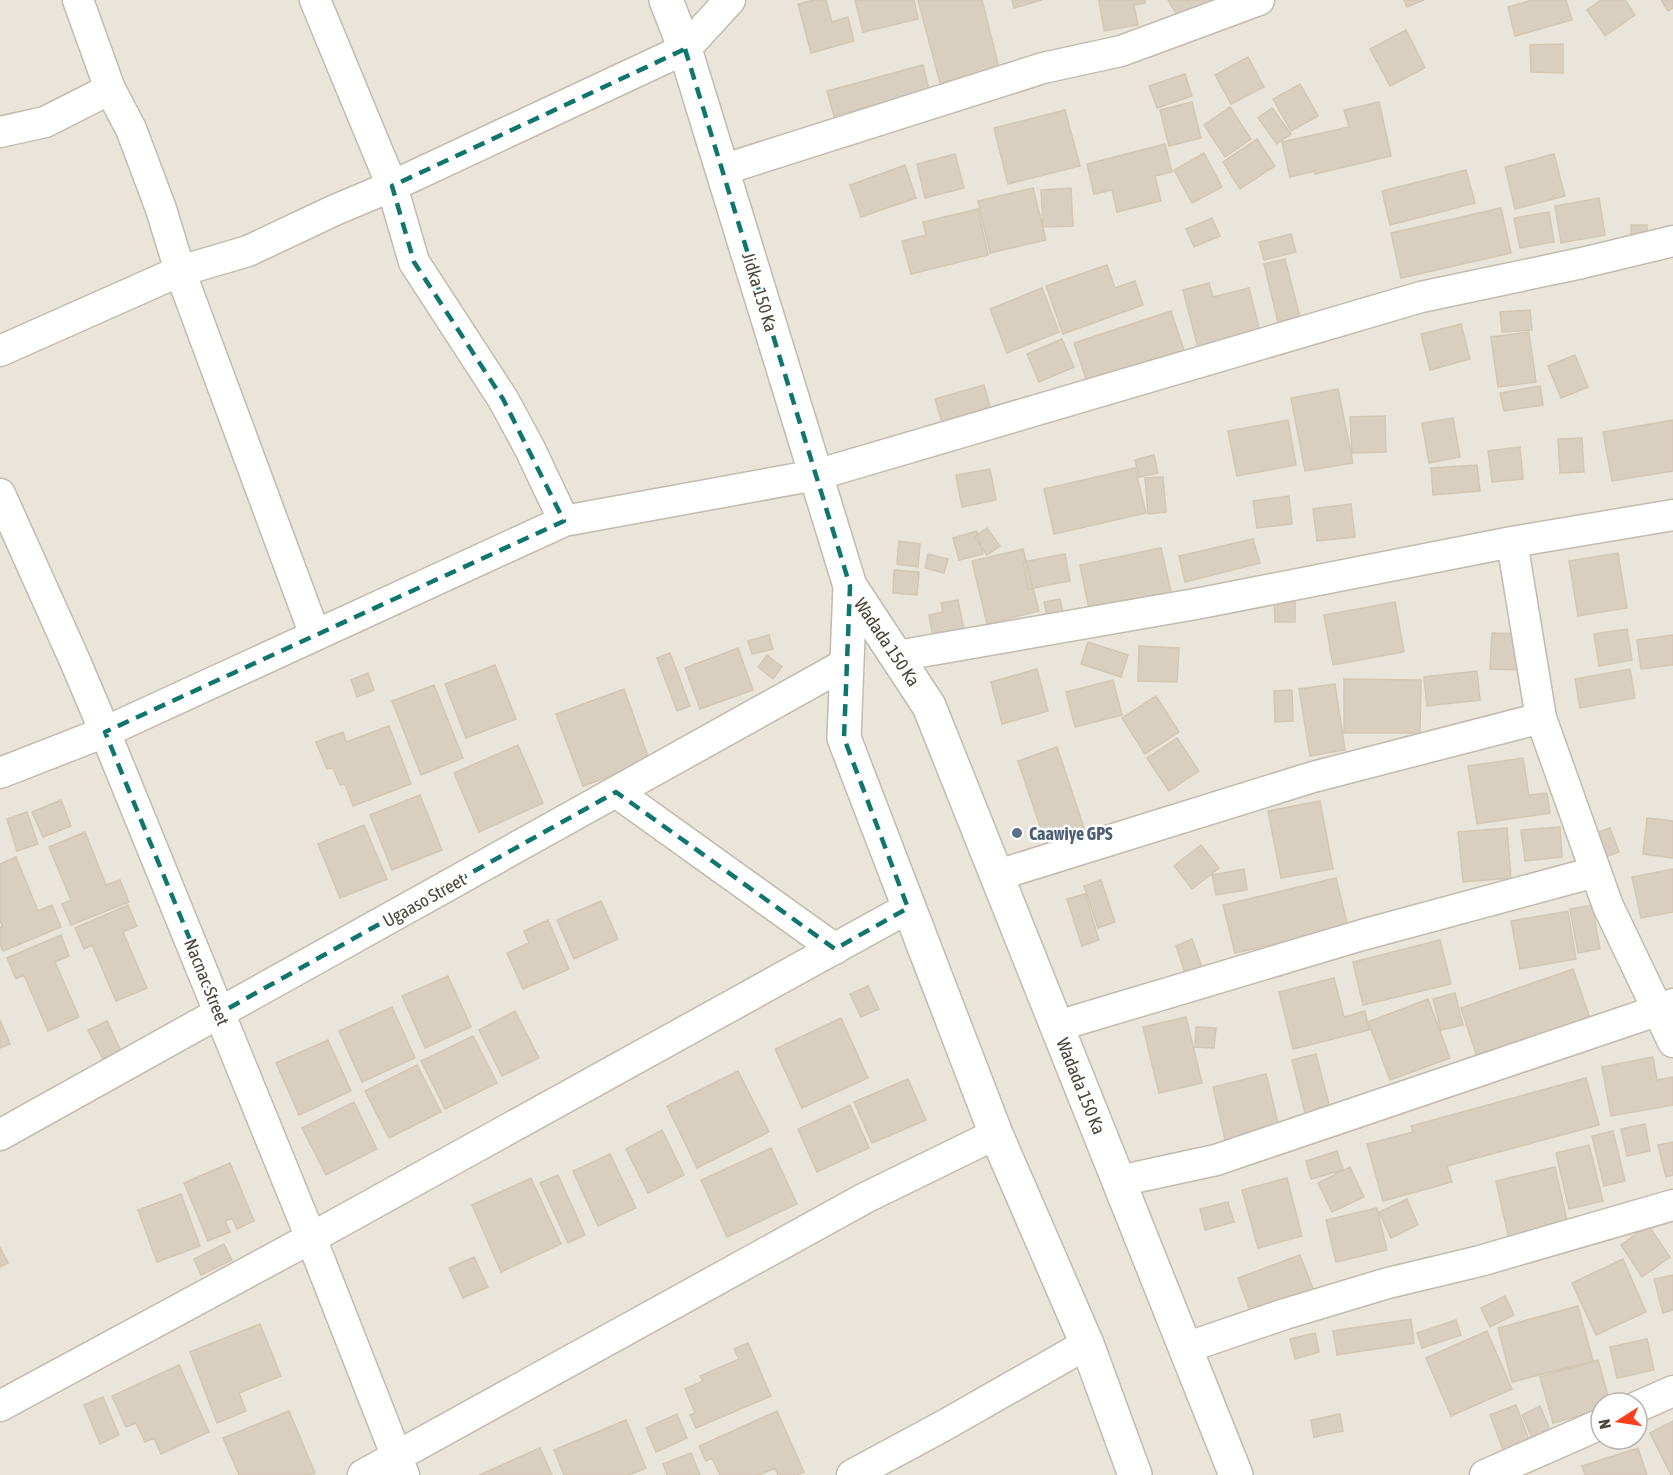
<svg xmlns="http://www.w3.org/2000/svg" width="1673" height="1475" viewBox="0 0 1673 1475" font-family="'Asap Condensed',sans-serif">
  <style>
    .residential { fill: #eae5da; fill-rule: evenodd }
    .building { fill: #d8cfc1; stroke: #d3c7b4; stroke-width: 1.5 }
    .lines { fill: none; stroke-linecap: round; stroke-linejoin: round }
    .minor-casing { stroke: #c2bbae; stroke-width: 33 }
    .tertiary-casing { stroke: #c2bbae; stroke-width: 36 }
    .minor { stroke: #fff; stroke-width: 30 }
    .tertiary { stroke: #fff; stroke-width: 33 }
    .marked { fill: none; stroke: #0f766e; stroke-width: 4.5; stroke-dasharray: 12 8; stroke-linejoin: round }
    .service-dot { fill: #5c6f8a; stroke: #fff; stroke-width: 2 }
    .labels { text-anchor: middle; dominant-baseline: central; stroke-width: 5; stroke-linejoin: round; paint-order: stroke }
    .street-label { font-size: 18px; fill: #4b4439; stroke: #fff }
    .service-label { font-size: 18px; font-weight: bold; fill: #4e5e75; stroke: #fff; text-anchor: start }
  </style>
  <rect width="100%" height="100%" fill="#f6f3ec"/>
  <path class="residential" d="M 0,0 L 1673,0 L 1673,1475 L 0,1475 ZM 1601,1403 L 1637,1403 L 1637,1439 L 1601,1439 Z"/>
  <path class="building" d="M 814,0 L 826,0 L 832,22 L 848,17 L 854,41 L 811,53 L 798,4 Z
    M 855,0 L 914,0 L 918,19 L 863,32 Z
    M 918,0 L 982,0 L 999,68 L 940,83 Z
    M 1012,0 L 1042,0 L 1014,8 Z
    M 1099,0 L 1145,0 L 1145,3 L 1134,5 L 1138,25 L 1104,31 Z
    M 1168,0 L 1216,0 L 1181,22 Z
    M 1404,0 L 1424,0 L 1407,7 Z
    M 1533,0 L 1566,0 L 1572,20 L 1515,36 L 1508,7 Z
    M 1601,0 L 1625,0 L 1635,15 L 1605,36 L 1587,10 Z
    M 1661,0 L 1673,0 L 1673,8 L 1668,11 Z
    M 1406,30 L 1425,68 L 1390,86 L 1370,49 Z
    M 1563,44 L 1563,73 L 1531,72 L 1530,45 Z
    M 1248,57 L 1264,87 L 1231,104 L 1215,75 Z
    M 923,65 L 929,90 L 834,116 L 827,91 Z
    M 1185,74 L 1192,96 L 1157,108 L 1149,86 Z
    M 1300,84 L 1318,116 L 1291,131 L 1273,99 Z
    M 1192,102 L 1201,138 L 1169,146 L 1160,110 Z
    M 1379,102 L 1391,156 L 1315,174 L 1315,171 L 1290,177 L 1282,142 L 1349,127 L 1344,110 Z
    M 1230,107 L 1251,139 L 1225,157 L 1204,125 Z
    M 1272,108 L 1291,134 L 1277,144 L 1258,118 Z
    M 1065,110 L 1080,166 L 1008,184 L 994,128 Z
    M 1257,139 L 1275,166 L 1240,189 L 1223,162 Z
    M 1165,144 L 1172,172 L 1155,176 L 1161,201 L 1117,212 L 1112,190 L 1094,194 L 1087,164 Z
    M 1204,153 L 1222,187 L 1192,203 L 1174,170 Z
    M 955,154 L 964,188 L 925,198 L 917,164 Z
    M 1554,154 L 1565,196 L 1515,209 L 1505,167 Z
    M 905,165 L 916,198 L 861,217 L 850,185 Z
    M 1466,170 L 1475,203 L 1390,225 L 1382,191 Z
    M 1033,188 L 1046,240 L 990,253 L 978,201 Z
    M 1071,188 L 1073,226 L 1043,227 L 1041,190 Z
    M 1599,198 L 1605,235 L 1561,243 L 1555,206 Z
    M 1501,208 L 1511,253 L 1401,278 L 1391,233 Z
    M 978,209 L 988,255 L 911,274 L 902,241 L 926,235 L 923,222 Z
    M 1549,212 L 1554,242 L 1520,248 L 1514,218 Z
    M 1212,218 L 1220,236 L 1194,247 L 1186,229 Z
    M 1631,225 L 1647,225 L 1647,252 L 1632,252 Z
    M 1291,234 L 1296,252 L 1264,260 L 1259,242 Z
    M 1285,259 L 1300,317 L 1278,322 L 1264,264 Z
    M 1107,265 L 1115,288 L 1135,281 L 1143,305 L 1063,334 L 1046,286 Z
    M 1209,283 L 1213,297 L 1249,288 L 1260,332 L 1198,348 L 1183,290 Z
    M 1042,288 L 1059,332 L 1007,353 L 990,309 Z
    M 1530,310 L 1532,330 L 1502,332 L 1500,312 Z
    M 1171,311 L 1185,353 L 1088,385 L 1074,343 Z
    M 1461,324 L 1470,359 L 1430,370 L 1421,334 Z
    M 1529,332 L 1536,382 L 1498,387 L 1491,337 Z
    M 1062,339 L 1074,367 L 1039,382 L 1027,354 Z
    M 1575,355 L 1588,387 L 1561,398 L 1548,366 Z
    M 984,385 L 995,425 L 947,439 L 935,399 Z
    M 1540,386 L 1543,405 L 1504,411 L 1500,393 Z
    M 1338,389 L 1353,463 L 1305,471 L 1291,398 Z
    M 1385,416 L 1386,452 L 1352,453 L 1350,417 Z
    M 1453,418 L 1460,457 L 1429,463 L 1422,423 Z
    M 1288,420 L 1296,465 L 1237,476 L 1228,431 Z
    M 1673,420 L 1673,471 L 1612,481 L 1603,432 Z
    M 1582,438 L 1584,472 L 1560,473 L 1558,439 Z
    M 1520,447 L 1523,479 L 1492,482 L 1488,451 Z
    M 1154,455 L 1158,473 L 1139,477 L 1135,460 Z
    M 1477,465 L 1480,491 L 1433,495 L 1431,468 Z
    M 1135,468 L 1146,513 L 1054,534 L 1044,489 Z
    M 990,469 L 996,500 L 962,507 L 956,475 Z
    M 1163,477 L 1166,512 L 1148,514 L 1145,478 Z
    M 1289,496 L 1292,524 L 1257,528 L 1253,501 Z
    M 1351,504 L 1355,537 L 1317,541 L 1313,509 Z
    M 987,528 L 1000,546 L 987,555 L 974,537 Z
    M 977,531 L 983,554 L 959,560 L 953,538 Z
    M 1253,539 L 1260,563 L 1185,582 L 1179,556 Z
    M 899,541 L 920,544 L 918,567 L 897,564 Z
    M 1161,548 L 1172,596 L 1090,614 L 1080,565 Z
    M 1023,549 L 1039,611 L 987,624 L 972,561 Z
    M 1618,553 L 1627,608 L 1578,616 L 1569,561 Z
    M 928,554 L 948,559 L 944,573 L 925,568 Z
    M 1065,554 L 1070,581 L 1028,589 L 1023,562 Z
    M 894,570 L 919,572 L 917,595 L 893,593 Z
    M 1060,599 L 1064,617 L 1048,620 L 1044,602 Z
    M 958,600 L 964,630 L 933,636 L 929,615 L 943,612 L 941,603 Z
    M 1274,600 L 1295,600 L 1295,622 L 1275,622 Z
    M 1395,602 L 1404,652 L 1333,665 L 1324,615 Z
    M 1627,629 L 1632,660 L 1599,666 L 1594,634 Z
    M 1492,633 L 1525,634 L 1523,670 L 1490,669 Z
    M 769,635 L 773,649 L 752,654 L 748,641 Z
    M 1673,635 L 1673,665 L 1641,669 L 1637,640 Z
    M 1088,642 L 1128,655 L 1121,677 L 1081,664 Z
    M 1139,646 L 1179,648 L 1177,682 L 1138,681 Z
    M 738,648 L 753,690 L 700,709 L 685,668 Z
    M 670,653 L 690,706 L 677,711 L 657,658 Z
    M 767,655 L 782,667 L 773,679 L 758,667 Z
    M 495,665 L 516,719 L 466,738 L 445,684 Z
    M 1037,669 L 1048,711 L 1002,724 L 991,682 Z
    M 1630,669 L 1635,698 L 1580,708 L 1575,679 Z
    M 1477,671 L 1480,700 L 1427,706 L 1424,677 Z
    M 368,673 L 374,690 L 357,697 L 351,680 Z
    M 1344,679 L 1421,680 L 1420,733 L 1344,733 Z
    M 1113,680 L 1122,715 L 1075,727 L 1066,692 Z
    M 1335,684 L 1345,750 L 1310,756 L 1299,689 Z
    M 434,685 L 463,758 L 421,775 L 392,701 Z
    M 624,689 L 650,762 L 583,786 L 556,714 Z
    M 1292,690 L 1293,721 L 1275,722 L 1274,691 Z
    M 1156,696 L 1179,732 L 1145,754 L 1122,718 Z
    M 389,726 L 411,784 L 353,806 L 345,784 L 340,785 L 333,768 L 327,769 L 316,742 L 343,732 L 346,742 Z
    M 1177,738 L 1199,771 L 1169,791 L 1147,758 Z
    M 518,745 L 543,803 L 479,832 L 454,773 Z
    M 1057,747 L 1089,843 L 1050,856 L 1018,761 Z
    M 1523,758 L 1529,795 L 1547,793 L 1550,813 L 1477,824 L 1468,766 Z
    M 420,795 L 442,850 L 392,870 L 370,815 Z
    M 61,800 L 71,826 L 43,837 L 32,812 Z
    M 1320,801 L 1333,869 L 1281,878 L 1268,811 Z
    M 27,812 L 38,844 L 17,851 L 7,819 Z
    M 1647,818 L 1673,821 L 1673,858 L 1643,854 Z
    M 364,825 L 387,879 L 340,898 L 318,844 Z
    M 1560,827 L 1562,857 L 1525,861 L 1521,830 Z
    M 1507,828 L 1511,878 L 1463,882 L 1458,832 Z
    M 1610,828 L 1619,852 L 1605,857 L 1596,833 Z
    M 85,832 L 106,885 L 120,880 L 129,902 L 71,925 L 62,904 L 71,900 L 49,847 Z
    M 1201,845 L 1219,868 L 1192,889 L 1174,866 Z
    M 16,857 L 38,911 L 52,905 L 61,927 L 3,951 L 0,944 L 0,927 L 2,926 L 0,920 L 0,864 Z
    M 1244,869 L 1247,890 L 1216,895 L 1212,875 Z
    M 1673,869 L 1673,912 L 1641,918 L 1632,877 Z
    M 1336,878 L 1348,927 L 1235,953 L 1223,905 Z
    M 1101,880 L 1115,922 L 1098,928 L 1084,886 Z
    M 1085,894 L 1099,940 L 1082,946 L 1067,899 Z
    M 601,901 L 618,939 L 574,959 L 557,920 Z
    M 128,905 L 137,926 L 123,932 L 147,988 L 116,1001 L 92,945 L 84,949 L 75,928 Z
    M 1592,905 L 1600,949 L 1578,953 L 1570,909 Z
    M 1568,911 L 1576,959 L 1520,969 L 1511,921 Z
    M 548,920 L 569,969 L 523,989 L 507,953 L 529,943 L 524,931 Z
    M 61,935 L 69,956 L 55,962 L 79,1017 L 48,1031 L 24,975 L 16,979 L 7,958 Z
    M 1192,939 L 1203,970 L 1186,976 L 1176,946 Z
    M 1440,940 L 1451,984 L 1363,1005 L 1353,962 Z
    M 1573,969 L 1590,1018 L 1477,1057 L 1461,1008 Z
    M 448,976 L 471,1027 L 425,1048 L 402,996 Z
    M 1334,978 L 1344,1017 L 1365,1011 L 1369,1030 L 1293,1049 L 1279,992 Z
    M 868,986 L 879,1009 L 861,1017 L 850,994 Z
    M 1455,993 L 1463,1025 L 1441,1030 L 1433,999 Z
    M 1428,999 L 1450,1058 L 1390,1080 L 1368,1022 Z
    M 392,1007 L 415,1058 L 362,1082 L 339,1031 Z
    M 515,1011 L 539,1058 L 502,1076 L 479,1030 Z
    M 1186,1017 L 1202,1083 L 1159,1093 L 1143,1027 Z
    M 841,1018 L 868,1078 L 802,1108 L 775,1049 Z
    M 0,1020 L 10,1044 L 0,1048 Z
    M 107,1021 L 121,1051 L 103,1059 L 88,1030 Z
    M 1196,1027 L 1216,1028 L 1214,1048 L 1195,1047 Z
    M 473,1036 L 497,1083 L 445,1109 L 421,1061 Z
    M 328,1040 L 351,1091 L 299,1115 L 276,1063 Z
    M 1316,1054 L 1330,1108 L 1305,1113 L 1292,1060 Z
    M 1653,1057 L 1657,1080 L 1673,1077 L 1673,1105 L 1611,1116 L 1602,1067 Z
    M 417,1065 L 441,1112 L 389,1138 L 365,1091 Z
    M 738,1071 L 769,1132 L 697,1168 L 667,1106 Z
    M 1266,1074 L 1280,1131 L 1226,1144 L 1213,1087 Z
    M 1586,1078 L 1599,1125 L 1447,1166 L 1452,1182 L 1383,1201 L 1367,1144 L 1413,1132 L 1411,1126 Z
    M 908,1079 L 926,1120 L 872,1143 L 854,1102 Z
    M 354,1102 L 377,1149 L 326,1175 L 302,1128 Z
    M 850,1105 L 869,1148 L 817,1172 L 798,1129 Z
    M 1645,1124 L 1650,1151 L 1627,1156 L 1621,1129 Z
    M 662,1130 L 684,1175 L 648,1193 L 626,1149 Z
    M 1613,1131 L 1625,1181 L 1604,1186 L 1592,1136 Z
    M 1673,1142 L 1673,1175 L 1666,1177 L 1658,1145 Z
    M 1589,1145 L 1603,1201 L 1569,1209 L 1556,1153 Z
    M 771,1148 L 797,1204 L 727,1237 L 701,1180 Z
    M 1337,1151 L 1343,1170 L 1311,1179 L 1306,1161 Z
    M 610,1154 L 636,1208 L 598,1226 L 573,1171 Z
    M 230,1163 L 254,1221 L 237,1229 L 232,1218 L 225,1221 L 230,1232 L 208,1241 L 184,1183 Z
    M 1350,1167 L 1364,1197 L 1332,1212 L 1318,1183 Z
    M 1555,1167 L 1568,1225 L 1509,1239 L 1496,1181 Z
    M 558,1175 L 585,1235 L 568,1243 L 540,1183 Z
    M 531,1178 L 561,1244 L 501,1272 L 472,1205 Z
    M 1287,1178 L 1302,1236 L 1258,1248 L 1242,1190 Z
    M 181,1194 L 200,1246 L 157,1262 L 138,1210 Z
    M 1407,1199 L 1418,1225 L 1391,1238 L 1379,1212 Z
    M 1228,1202 L 1234,1222 L 1205,1230 L 1200,1209 Z
    M 1377,1208 L 1387,1250 L 1336,1262 L 1326,1220 Z
    M 1648,1225 L 1670,1257 L 1642,1277 L 1621,1245 Z
    M 224,1244 L 232,1260 L 201,1275 L 194,1259 Z
    M 0,1247 L 8,1263 L 0,1267 Z
    M 1300,1255 L 1319,1304 L 1256,1328 L 1238,1278 Z
    M 474,1257 L 488,1287 L 463,1298 L 449,1268 Z
    M 1623,1259 L 1646,1312 L 1596,1335 L 1572,1283 Z
    M 1673,1275 L 1673,1310 L 1663,1313 L 1654,1279 Z
    M 1505,1296 L 1514,1315 L 1490,1327 L 1481,1308 Z
    M 1578,1306 L 1593,1361 L 1512,1382 L 1498,1328 Z
    M 1411,1319 L 1414,1343 L 1337,1355 L 1333,1331 Z
    M 1456,1320 L 1461,1335 L 1422,1348 L 1417,1333 Z
    M 260,1324 L 281,1376 L 239,1393 L 246,1411 L 217,1423 L 190,1352 Z
    M 1487,1331 L 1512,1389 L 1451,1416 L 1426,1358 Z
    M 1315,1333 L 1319,1352 L 1295,1359 L 1290,1339 Z
    M 1647,1339 L 1654,1370 L 1617,1378 L 1610,1347 Z
    M 748,1343 L 771,1396 L 696,1428 L 690,1415 L 695,1413 L 685,1389 L 703,1381 L 700,1376 L 739,1359 L 734,1349 Z
    M 1598,1360 L 1610,1403 L 1601,1403 L 1601,1410 L 1553,1423 L 1540,1377 Z
    M 179,1365 L 209,1432 L 161,1454 L 154,1438 L 145,1442 L 136,1423 L 126,1427 L 112,1396 Z
    M 103,1397 L 119,1435 L 100,1444 L 84,1405 Z
    M 1516,1405 L 1531,1445 L 1505,1455 L 1490,1415 Z
    M 1540,1406 L 1551,1432 L 1533,1440 L 1522,1415 Z
    M 289,1411 L 315,1473 L 309,1475 L 239,1475 L 223,1438 Z
    M 777,1411 L 804,1472 L 797,1475 L 778,1475 L 775,1468 L 759,1475 L 720,1475 L 712,1458 L 706,1461 L 699,1446 Z
    M 677,1414 L 687,1438 L 656,1452 L 646,1428 Z
    M 1340,1414 L 1343,1431 L 1314,1437 L 1311,1420 Z
    M 626,1420 L 646,1468 L 629,1475 L 564,1475 L 554,1450 Z
    M 1673,1421 L 1673,1475 L 1671,1475 L 1650,1433 Z
    M 540,1448 L 552,1475 L 479,1475 Z
    M 1638,1448 L 1647,1475 L 1585,1475 L 1582,1466 Z
    M 691,1453 L 700,1475 L 667,1475 L 663,1464 Z"/>
  <g class="lines">
    <defs>
      <path id="minor" d="M 78,0 L 110,89 L 131,129 L 161,209 L 180,271 L 315,635
        M 315,0 L 392,186 L 414,262 L 503,399 L 530,449 L 564,521
        M 0,132 L 45,122 L 110,89
        M 722,170 L 1043,68 L 1121,51 L 1259,0
        M 0,351 L 180,271 L 248,251 L 335,210 L 392,186 L 685,49 L 730,0
        M 0,494 L 75,661 L 105,732 L 311,1238 L 404,1475
        M 1512,542 L 1541,718 L 1608,906 L 1673,1042
        M 897,656 L 1201,603 L 1512,542 L 1673,515
        M 0,773 L 105,732 L 564,521 L 816,475 L 1421,297 L 1582,263 L 1673,241
        M 616,792 L 835,949
        M 998,875 L 1313,777 L 1541,718
        M 1057,1026 L 1362,935 L 1595,872
        M 0,1135 L 847,663
        M 1119,1181 L 1216,1160 L 1659,1010 L 1673,1004
        M 1185,1348 L 1285,1314 L 1388,1283 L 1480,1261 L 1673,1205
        M 0,1406 L 311,1238 L 908,908
        M 1637,1407 L 1673,1391
        M 363,1475 L 865,1198 L 996,1134
        M 852,1475 L 943,1426 L 1087,1344
        M 1485,1475 L 1601,1424"/>
      <path id="tertiary" d="M 666,0 L 685,49 L 850,586 L 929,706 L 1236,1475
        M 850,586 L 844,738 L 996,1134 L 1087,1344 L 1135,1475"/>
    </defs>
    <use href="#minor" class="minor-casing"/>
    <use href="#tertiary" class="tertiary-casing"/>
    <use href="#minor" class="minor"/>
    <use href="#tertiary" class="tertiary"/>
  </g>
  <path class="marked" d="M 685,49 L 850,586 L 844,738 L 908,908 L 835,949 L 616,792 L 220,1013 L 105,732 L 564,521 L 503,399 L 414,262 L 392,186 Z"/>
  <circle class="service-dot" cx="1017" cy="833" r="6"/>
  <g class="labels">
    <g class="street-label">
      <text transform="translate(760 292) rotate(73)">Jidka 150 Ka</text>
      <text transform="translate(887 642) rotate(56)">Wadada 150 Ka</text>
      <text transform="translate(424 900) rotate(-29)">Ugaaso Street</text>
      <text transform="translate(207 982) rotate(68)">Nacnac Street</text>
      <text transform="translate(1081 1086) rotate(68)">Wadada 150 Ka</text>
    </g>
    <g class="service-label">
      <text x="1029" y="833">Caawiye GPS</text>
    </g>
  </g>
  <g transform="translate(1619 1421) rotate(258)"><circle r="28" fill="#ffffff" stroke="#b7b4b0" stroke-width="1.5"/>
  <path d="M0-4.5L10 22L0 15L-10 22Z" fill="#fc3f1d"/>
  <text y="-9" font-size="16" font-weight="bold" text-anchor="middle" fill="#4b4439">N</text>
  </g>
</svg>
